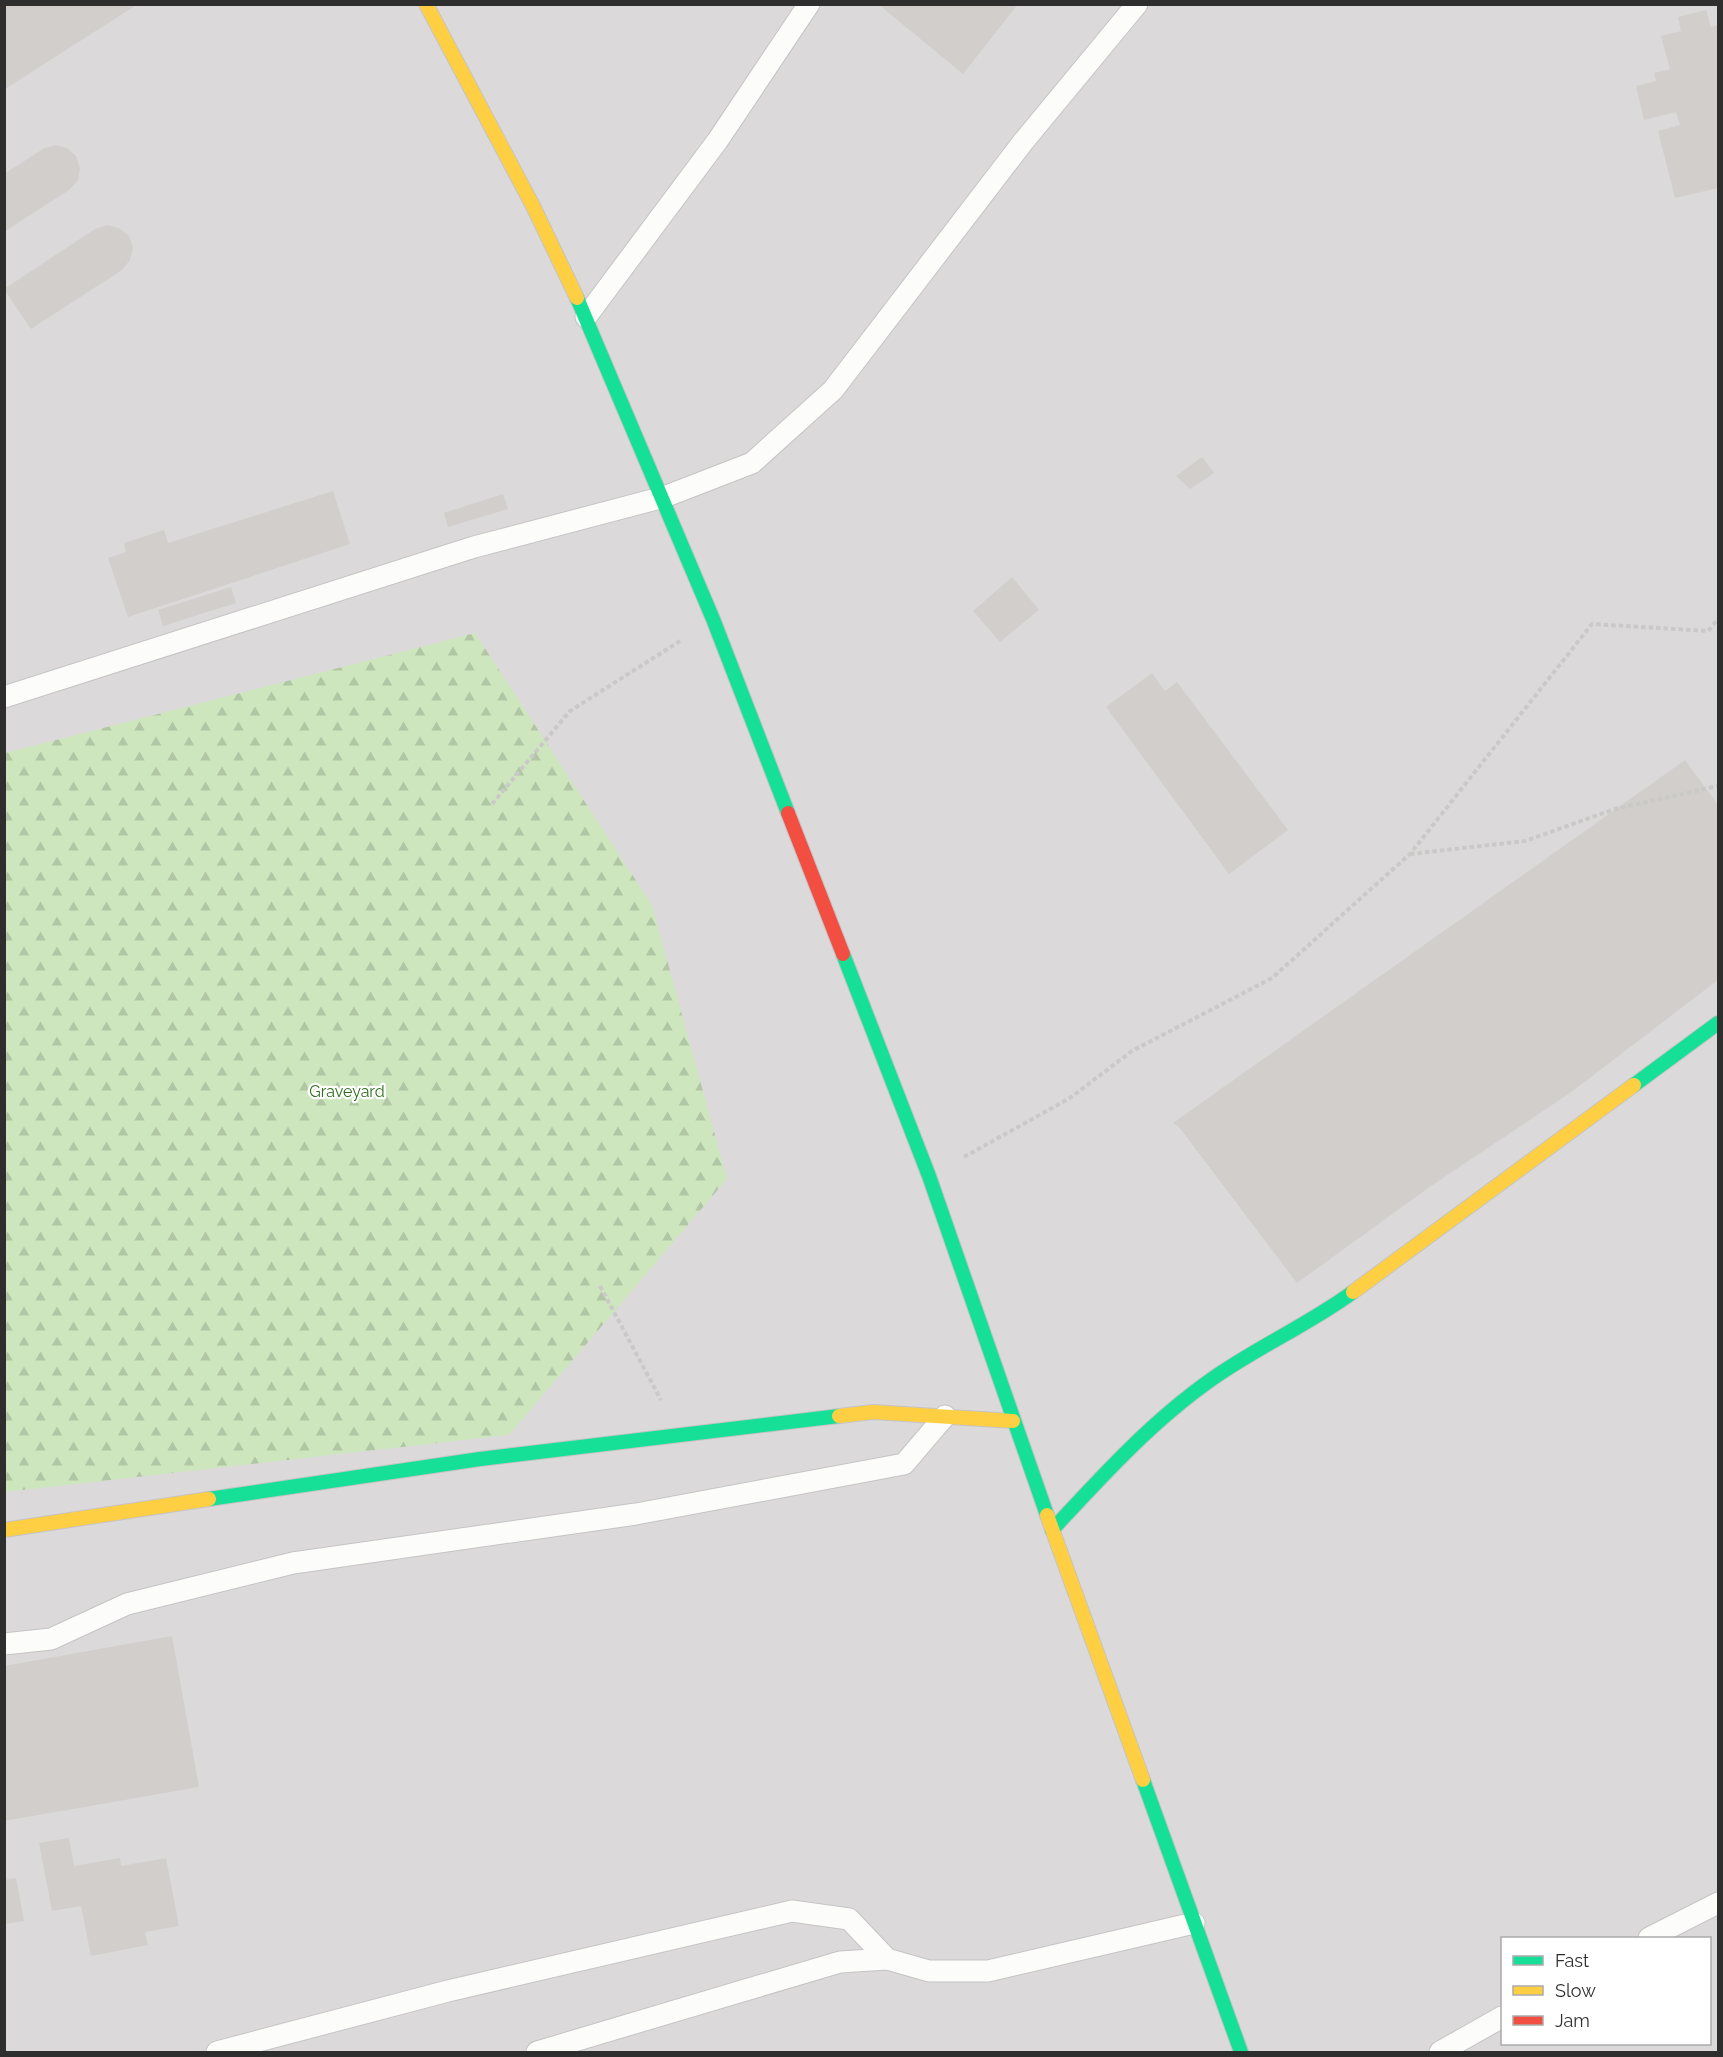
<svg xmlns="http://www.w3.org/2000/svg" width="1723" height="2057" viewBox="0 0 1723 2057" font-family="Raleway,sans-serif">
  <style>
    .industrial { fill: #dcd9db; fill-rule: evenodd }
    .forest { fill: url(#forest-firs) }
    .building { fill: #d1cecb }
    .lines { fill: none; stroke-linecap: round; stroke-linejoin: round }
    .lane-casing { stroke: #c5c4c5; stroke-width: 23 }
    .fast-casing { stroke: #c5c4c5; stroke-width: 16 }
    .slow-casing { stroke: #c5c4c5; stroke-width: 16 }
    .jam-casing { stroke: #c5c4c5; stroke-width: 16 }
    .path { stroke: #c9c9c8; stroke-width: 4; stroke-dasharray: 4.5 3; stroke-linecap: butt }
    .lane { stroke: #fcfcfb; stroke-width: 21 }
    .fast { stroke: #16e098; stroke-width: 14 }
    .slow { stroke: #ffcf43; stroke-width: 14 }
    .jam { stroke: #f24e42; stroke-width: 14 }
    .labels { text-anchor: middle; dominant-baseline: central; stroke-width: 4.5; stroke-linejoin: round; paint-order: stroke }
    .park-label { font-size: 16px; fill: #2c6e1b; stroke: #fff }
  </style>
  <defs>
    <pattern id="forest-firs" width="22" height="20" patternUnits="userSpaceOnUse" patternTransform="scale(1.5)"><rect width="22" height="20" fill="#cee6be"/><path d="M5 1l3.5 6h-7zM16 11l3.5 6h-7z" fill="#b1c6a4"/></pattern>
  </defs>
  <rect width="100%" height="100%" fill="#ece8e4"/>
  <path class="industrial" d="M 5,5 L 1718,5 L 1718,2052 L 5,2052 ZM 1502,1938 L 1710,1938 L 1710,2044 L 1502,2044 Z"/>
  <path class="forest" d="M 475,633 L 652,905 L 727,1179 L 509,1435 L 5,1492 L 5,753 Z"/>
  <path class="building" d="M 5,4 L 138,4 L 5,89 Z
    M 878,4 L 1018,4 L 963,74 Z
    M 1706,10 L 1711,27 L 1718,25 L 1718,188 L 1675,198 L 1658,131 L 1680,125 L 1676,112 L 1644,120 L 1636,86 L 1656,81 L 1654,73 L 1670,69 L 1661,36 L 1681,31 L 1678,17 Z
    M 55,145 L 67,148 L 76,156 L 80,168 L 78,180 L 69,190 L 4,232 L 4,174 L 43,149 Z
    M 107,225 L 119,228 L 129,236 L 133,248 L 130,260 L 122,270 L 31,329 L 4,289 L 95,229 Z
    M 1202,457 L 1214,473 L 1190,489 L 1176,476 Z
    M 333,491 L 350,544 L 128,617 L 108,558 L 126,552 L 124,543 L 164,530 L 168,543 Z
    M 503,494 L 508,509 L 448,527 L 444,513 Z
    M 1012,577 L 1039,610 L 1000,642 L 973,611 Z
    M 231,587 L 236,603 L 163,626 L 158,610 Z
    M 1152,673 L 1165,691 L 1177,682 L 1288,830 L 1229,874 L 1106,707 Z
    M 1685,760 L 1718,805 L 1718,980 L 1570,1093 L 1431,1186 L 1297,1283 L 1179,1127 L 1173,1123 Z
    M 172,1636 L 199,1787 L 4,1821 L 4,1666 Z
    M 69,1838 L 74,1866 L 120,1858 L 121,1866 L 166,1858 L 179,1926 L 145,1932 L 148,1945 L 91,1956 L 81,1906 L 52,1911 L 39,1843 Z
    M 16,1878 L 24,1921 L 4,1924 L 4,1880 Z"/>
  <g class="lines">
    <defs>
      <path id="lane" d="M 586,317 L 718,140 L 809,4
        M 4,697 L 474,547 L 664,497 L 752,463 L 833,390 L 1023,142 L 1137,4
        M 4,1644 L 51,1639 L 127,1604 L 293,1563 L 636,1514 L 904,1464 L 945,1416
        M 1649,1938 L 1718,1903
        M 217,2052 L 448,1991 L 792,1911 L 849,1919 L 887,1959
        M 537,2052 L 840,1962 L 887,1959 L 929,1971 L 988,1971 L 1194,1923
        M 1440,2052 L 1502,2017"/>
      <path id="fast" d="M 577,298 L 713,619 L 788,813
        M 843,954 L 929,1176 L 1047,1515
        M 1634,1085 L 1718,1023
        M 209,1499 L 480,1459 L 839,1416
        M 1052,1530 C 1102,1476 1152,1421 1212,1379 C 1257,1347 1308,1325 1353,1292
        M 1143,1780 L 1241,2052"/>
      <path id="slow" d="M 426,4 L 533,206 L 577,298
        M 1353,1292 L 1634,1085
        M 839,1416 L 873,1412 L 1013,1421
        M 1047,1515 L 1143,1780
        M 4,1530 L 209,1499"/>
      <path id="jam" d="M 788,813 L 843,954"/>
    </defs>
    <use href="#lane" class="lane-casing"/>
    <use href="#fast" class="fast-casing"/>
    <use href="#slow" class="slow-casing"/>
    <use href="#jam" class="jam-casing"/>
    <path class="path" d="M 492,804 L 570,711 L 680,641
      M 1410,854 L 1525,841 L 1615,809 L 1718,786
      M 964,1157 L 1070,1098 L 1132,1051 L 1272,978 L 1410,854 L 1592,624 L 1708,631 L 1718,619
      M 600,1286 L 661,1400"/>
    <use href="#lane" class="lane"/>
    <use href="#fast" class="fast"/>
    <use href="#slow" class="slow"/>
    <use href="#jam" class="jam"/>
  </g>
  <g class="labels">
    <g class="park-label">
      <text x="347" y="1091">Graveyard</text>
    </g>
  </g>
  <rect width="1723" height="2057" fill="none" stroke="#2e2e2e" stroke-width="12"/>
  <rect x="1501" y="1937" width="210" height="108" fill="#ffffff" stroke="#ababab" stroke-width="1.5"/>
  <rect x="1513" y="1956" width="30" height="9" fill="#16e098" stroke="#ababab" stroke-width="1.5"/>
  <text x="1555" y="1967" font-size="18" fill="#2e2e2e">Fast</text>
  <rect x="1513" y="1986" width="30" height="9" fill="#ffcf43" stroke="#ababab" stroke-width="1.5"/>
  <text x="1555" y="1997" font-size="18" fill="#2e2e2e">Slow</text>
  <rect x="1513" y="2016" width="30" height="9" fill="#f24e42" stroke="#ababab" stroke-width="1.5"/>
  <text x="1555" y="2027" font-size="18" fill="#2e2e2e">Jam</text>
</svg>
